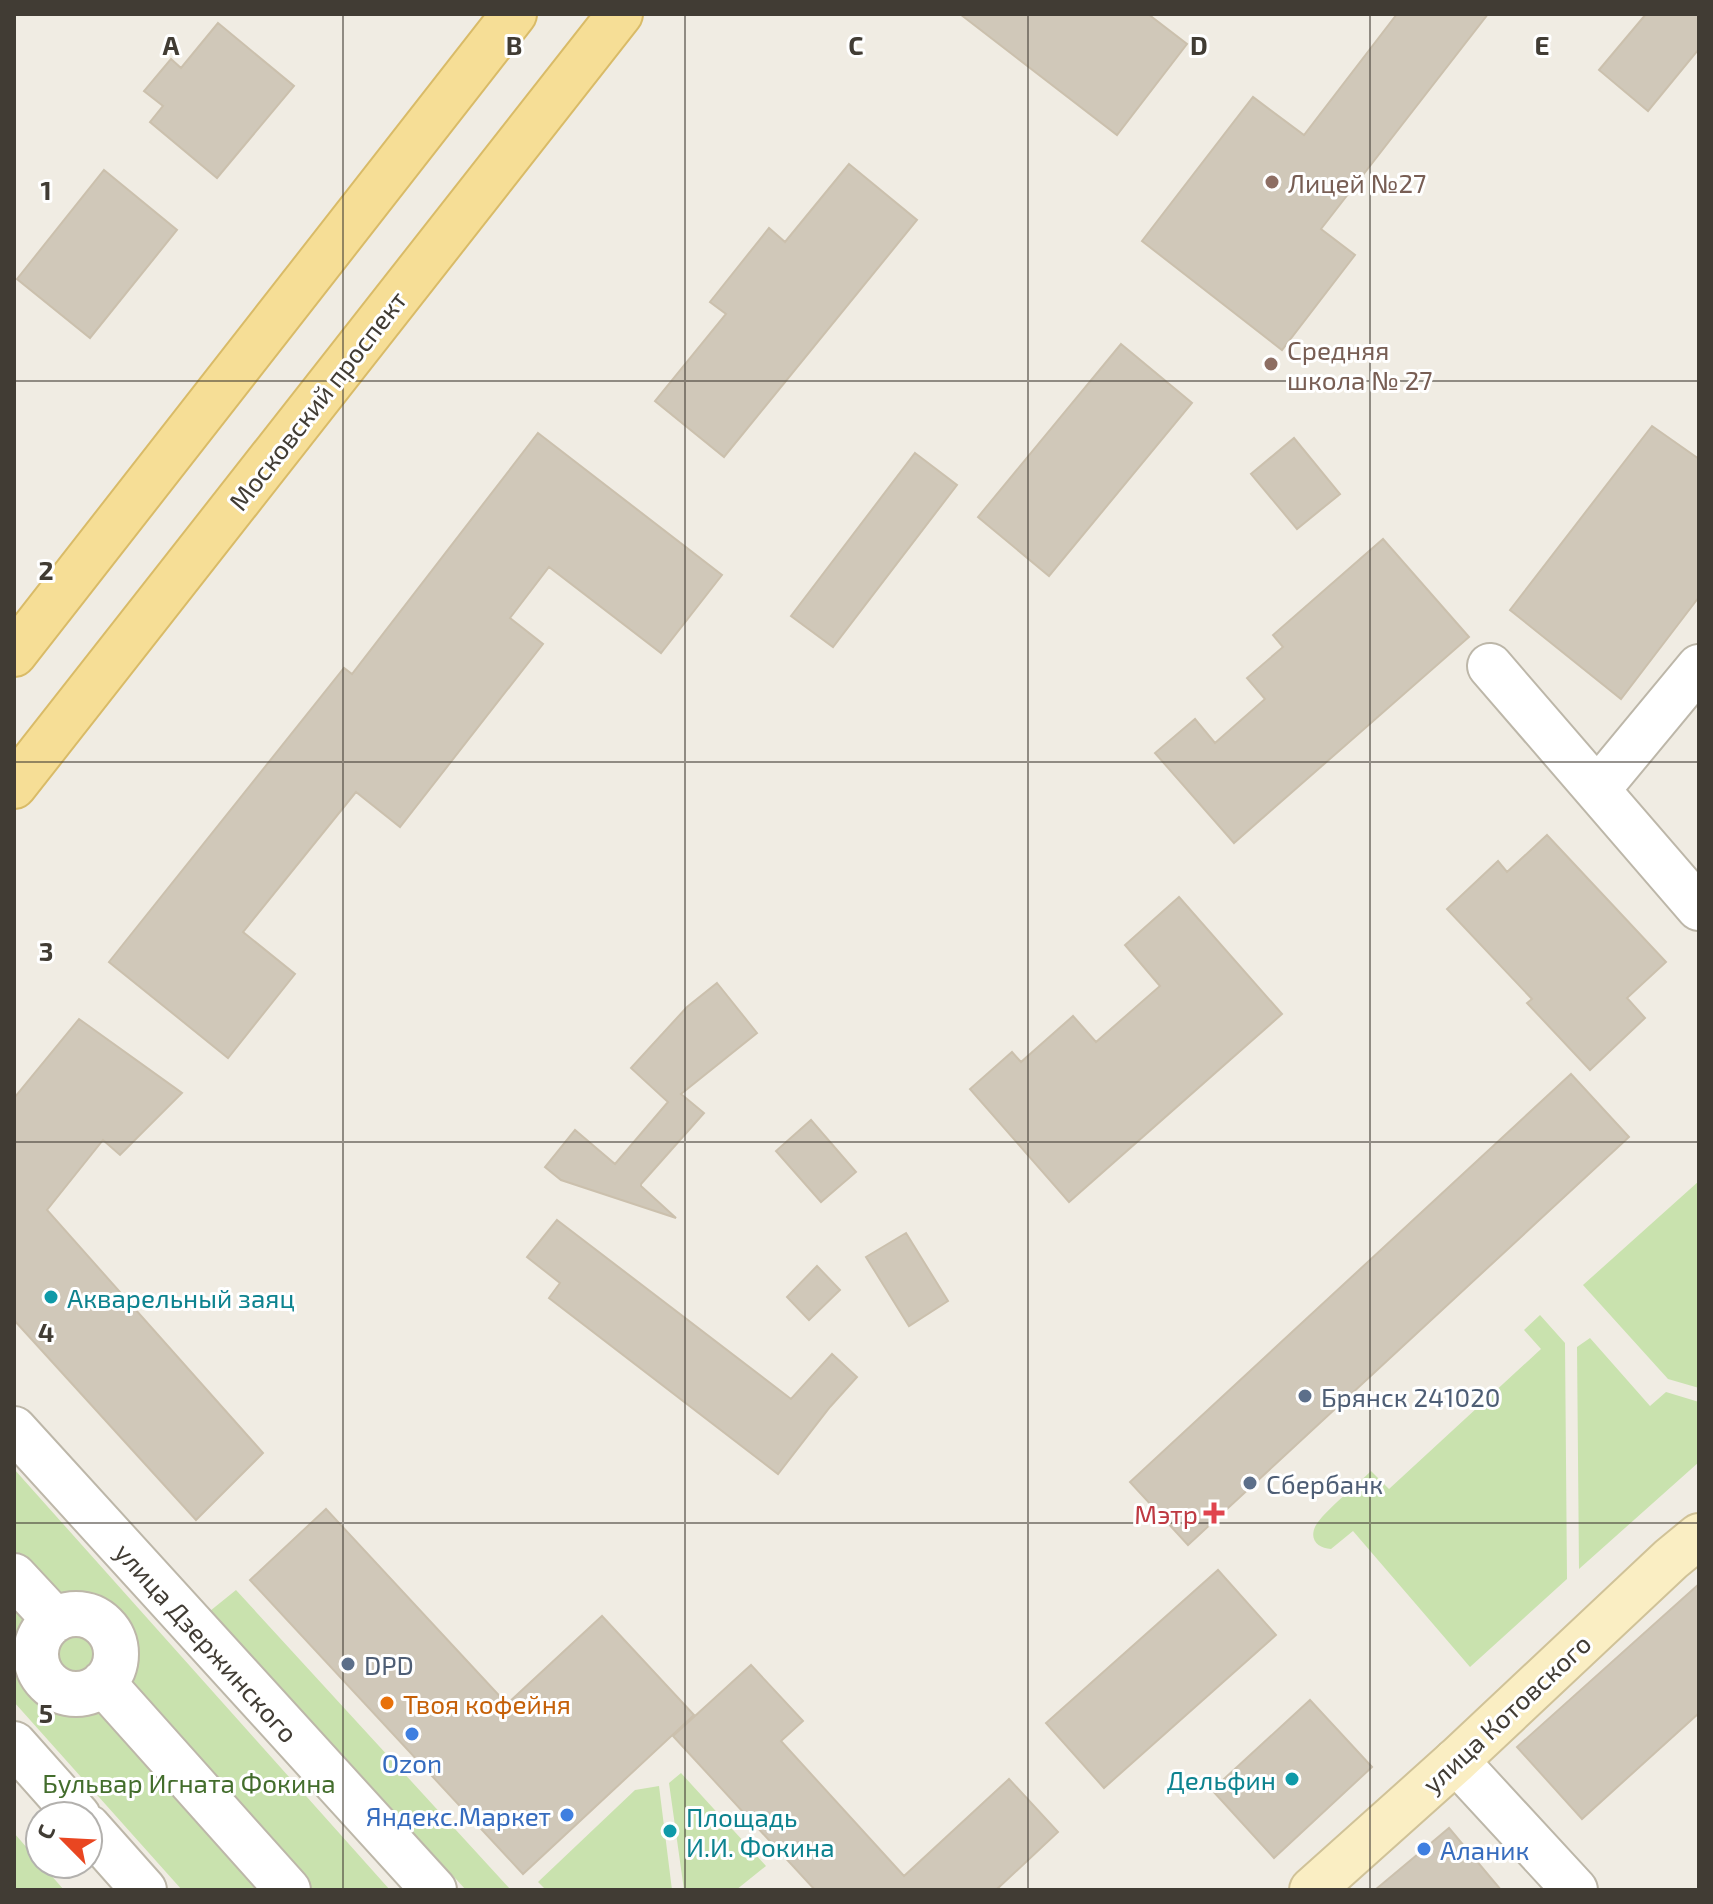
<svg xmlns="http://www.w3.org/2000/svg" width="1713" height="1904" viewBox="0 0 1713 1904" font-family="'Exo 2',sans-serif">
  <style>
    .green { fill: #c9e2ae }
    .building { fill: #d0c8b9; stroke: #cbc0ad; stroke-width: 2 }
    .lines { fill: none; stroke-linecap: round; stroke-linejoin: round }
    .street-casing { stroke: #bdb7a9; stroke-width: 48 }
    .secondary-casing { stroke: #d0c298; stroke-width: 48 }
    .primary-casing { stroke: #d9bb68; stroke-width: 48 }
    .street { stroke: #fff; stroke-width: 44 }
    .secondary { stroke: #faeec3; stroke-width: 44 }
    .primary { stroke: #f6de96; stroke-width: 44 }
    .grid { fill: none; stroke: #413c34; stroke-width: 2; stroke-opacity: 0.55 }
    .education-dot { fill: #8d6e63; stroke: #fff; stroke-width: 3 }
    .culture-dot { fill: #0f9aa8; stroke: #fff; stroke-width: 3 }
    .service-dot { fill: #5c6f8a; stroke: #fff; stroke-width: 3 }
    .health-dot { fill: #e0444e; stroke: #fff; stroke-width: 3 }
    .food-dot { fill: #e8710a; stroke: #fff; stroke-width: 3 }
    .shop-dot { fill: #3f7fe0; stroke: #fff; stroke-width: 3 }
    .labels { text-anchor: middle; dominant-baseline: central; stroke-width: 6; stroke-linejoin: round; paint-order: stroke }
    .education-label { font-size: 26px; fill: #785e54; stroke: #fff; text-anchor: start }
    .street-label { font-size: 26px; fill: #413c34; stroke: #fff }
    .culture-label { font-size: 26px; fill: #0d838f; stroke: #fff; text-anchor: start }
    .service-label { font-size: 26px; fill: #4e5e75; stroke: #fff; text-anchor: start }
    .health-label { font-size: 26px; fill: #be3a42; stroke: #fff; text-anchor: end }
    .food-label { font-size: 26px; fill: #c56008; stroke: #fff; text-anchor: start }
    .shop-label { font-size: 26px; fill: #366cbe; stroke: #fff }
    .park-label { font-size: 26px; fill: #436d2c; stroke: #fff }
    .grid-label { font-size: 26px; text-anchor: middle; font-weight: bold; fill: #413c34; stroke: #fff; stroke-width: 6; stroke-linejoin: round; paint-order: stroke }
  </style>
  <rect width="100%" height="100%" fill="#f0ece3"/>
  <path class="green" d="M 1699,1181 L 1699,1388 L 1668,1379 L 1583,1285 Z
    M 1540,1315 L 1565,1343 L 1567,1579 L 1470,1667 L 1353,1531 L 1331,1549 C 1319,1548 1309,1541 1315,1527 C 1320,1515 1360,1482 1371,1471 L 1389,1489 L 1541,1349 L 1524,1330 Z
    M 1590,1338 L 1650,1406 L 1666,1392 L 1699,1402 L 1699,1462 L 1579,1569 L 1577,1347 Z
    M 14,1469 L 390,1890 L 182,1890 L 14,1702 Z
    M 236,1590 L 511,1890 L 466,1890 L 210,1611 Z
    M 681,1773 L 766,1866 L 736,1890 L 684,1890 L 669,1783 Z
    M 659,1786 L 672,1890 L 546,1890 L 538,1882 L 635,1790 Z
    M 14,1833 L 64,1890 L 14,1890 Z"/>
  <path class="building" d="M 960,14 L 1148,14 L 1187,44 L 1117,135 Z
    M 1397,14 L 1488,14 L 1321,229 L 1355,255 L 1282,350 L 1142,241 L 1253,97 L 1304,135 Z
    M 1646,14 L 1699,14 L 1699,49 L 1648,111 L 1599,70 Z
    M 218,23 L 294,86 L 217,178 L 150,122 L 163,106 L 144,91 L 171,59 L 181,68 Z
    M 849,164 L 917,220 L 724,457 L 655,401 L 726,314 L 710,302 L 769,228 L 785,242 Z
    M 104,170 L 177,230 L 90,338 L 17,279 Z
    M 1121,344 L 1192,403 L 1049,576 L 978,517 Z
    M 1652,426 L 1699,459 L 1699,597 L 1621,699 L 1510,610 Z
    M 538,433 L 722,575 L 661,653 L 549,567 L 510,618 L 543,644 L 400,827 L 356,792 L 243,932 L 295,974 L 228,1058 L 109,962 L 344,668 L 352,674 Z
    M 1294,438 L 1340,494 L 1297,529 L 1251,474 Z
    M 915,453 L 957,485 L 833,647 L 791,616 Z
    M 1383,539 L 1469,637 L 1234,843 L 1155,753 L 1195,719 L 1215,743 L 1265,699 L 1247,678 L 1283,647 L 1273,635 Z
    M 1547,835 L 1666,962 L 1627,998 L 1645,1018 L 1590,1070 L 1527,1003 L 1532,999 L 1447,909 L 1498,861 L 1507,872 Z
    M 1179,897 L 1282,1014 L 1069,1202 L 970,1089 L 1012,1052 L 1021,1062 L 1073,1016 L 1096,1042 L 1160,986 L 1125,945 Z
    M 717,983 L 757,1033 L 681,1094 L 704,1113 L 641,1184 L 641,1186 L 676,1218 L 561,1180 L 545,1167 L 575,1130 L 615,1164 L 668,1102 L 631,1068 L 687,1007 Z
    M 79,1019 L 182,1093 L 120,1155 L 103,1140 L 47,1210 L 263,1453 L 196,1520 L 14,1320 L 14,1098 Z
    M 1571,1074 L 1629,1137 L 1188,1545 L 1130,1482 Z
    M 811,1120 L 856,1172 L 821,1202 L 776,1151 Z
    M 557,1220 L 791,1399 L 832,1354 L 857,1377 L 830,1407 L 778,1474 L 549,1298 L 560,1283 L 527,1257 Z
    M 906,1233 L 948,1301 L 909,1326 L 866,1257 Z
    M 817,1266 L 840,1290 L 809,1320 L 787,1297 Z
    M 326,1509 L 507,1704 L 602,1616 L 694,1715 L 523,1874 L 250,1580 Z
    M 1218,1570 L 1276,1635 L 1104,1788 L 1046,1723 Z
    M 1699,1584 L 1699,1713 L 1582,1819 L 1517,1747 Z
    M 751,1665 L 803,1721 L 781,1741 L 904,1876 L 1009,1779 L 1058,1832 L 996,1890 L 815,1890 L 673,1736 Z
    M 1310,1700 L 1372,1767 L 1274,1858 L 1212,1790 Z
    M 1449,1828 L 1501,1890 L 1375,1890 L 1424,1849 Z"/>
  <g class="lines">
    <defs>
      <path id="street" d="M 1490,666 L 1699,908
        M 1598,789 L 1699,667
        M 14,1429 L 434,1890
        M 14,1576 L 55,1620
        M36 1654a40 40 0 1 1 80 0a40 40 0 1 1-80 0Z
        M 103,1683 L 288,1890
        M 14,1744 L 78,1816
        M 1456,1761 L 1575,1890
        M 88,1827 L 144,1890"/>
      <path id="secondary" d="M 1312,1890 L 1456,1761 L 1671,1559 L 1699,1536"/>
      <path id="primary" d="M 14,654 L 514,14
        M 14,786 L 620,14"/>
    </defs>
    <use href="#street" class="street-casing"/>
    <use href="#secondary" class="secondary-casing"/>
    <use href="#primary" class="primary-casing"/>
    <use href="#street" class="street"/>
    <use href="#secondary" class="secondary"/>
    <use href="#primary" class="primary"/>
  </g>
  <path class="grid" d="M 343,14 L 343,1890M 685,14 L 685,1890M 1028,14 L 1028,1890M 1370,14 L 1370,1890M 14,381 L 1699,381M 14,762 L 1699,762M 14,1142 L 1699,1142M 14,1523 L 1699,1523"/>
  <g class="education-dot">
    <circle cx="1272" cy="182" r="8"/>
    <circle cx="1271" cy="364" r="8"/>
  </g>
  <g class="culture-dot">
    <circle cx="51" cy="1297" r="8"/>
    <circle cx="1292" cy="1779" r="8"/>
    <circle cx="670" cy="1831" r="8"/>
  </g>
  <g class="service-dot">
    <circle cx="1305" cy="1396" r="8"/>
    <circle cx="1250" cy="1483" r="8"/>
    <circle cx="348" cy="1664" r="8"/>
  </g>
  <path class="health-dot" d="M1210 1501h8v8h8v8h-8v8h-8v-8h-8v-8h8z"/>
  <circle class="food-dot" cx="387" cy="1703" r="8"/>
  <g class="shop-dot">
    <circle cx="412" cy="1734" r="8"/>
    <circle cx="567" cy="1815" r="8"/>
    <circle cx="1424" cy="1849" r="8"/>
  </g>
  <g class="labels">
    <g class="education-label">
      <text x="1288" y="182">Лицей №27</text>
      <text x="1287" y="349">Средняя<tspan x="1287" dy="30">школа № 27</tspan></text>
    </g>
    <g class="street-label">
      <text transform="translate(317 400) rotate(-52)">Московский проспект</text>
      <text transform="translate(207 1642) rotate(48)">улица Дзержинского</text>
      <text transform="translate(1506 1713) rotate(-43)">улица Котовского</text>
    </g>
    <g class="culture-label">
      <text x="67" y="1297">Акварельный заяц</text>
      <text x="1276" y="1779" text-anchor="end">Дельфин</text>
      <text x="686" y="1816">Площадь<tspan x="686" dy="30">И.И. Фокина</tspan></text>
    </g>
    <g class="service-label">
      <text x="1321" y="1396">Брянск 241020</text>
      <text x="1266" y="1483">Сбербанк</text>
      <text x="364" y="1664">DPD</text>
    </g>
    <g class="health-label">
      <text x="1198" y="1513">Мэтр</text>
    </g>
    <g class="food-label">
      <text x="403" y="1703">Твоя кофейня</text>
    </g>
    <g class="shop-label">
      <text x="412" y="1762">Ozon</text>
      <text x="551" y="1815" text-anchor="end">Яндекс.Маркет</text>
      <text x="1440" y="1849" text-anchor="start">Аланик</text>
    </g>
    <g class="park-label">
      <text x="189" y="1782">Бульвар Игната Фокина</text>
    </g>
  </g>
  <g class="grid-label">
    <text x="171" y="55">A</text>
    <text x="514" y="55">B</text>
    <text x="856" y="55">C</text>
    <text x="1199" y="55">D</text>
    <text x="1542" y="55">E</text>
    <text x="46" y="200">1</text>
    <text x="46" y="580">2</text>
    <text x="46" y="961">3</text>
    <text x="46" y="1342">4</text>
    <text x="46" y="1723">5</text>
  </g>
  <rect width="1713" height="1904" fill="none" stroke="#413c34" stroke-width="32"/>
  <g transform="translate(64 1840) rotate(294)"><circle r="38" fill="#ffffff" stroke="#b3b1ae" stroke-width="2"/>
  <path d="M0-6L14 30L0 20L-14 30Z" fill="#e94621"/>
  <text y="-12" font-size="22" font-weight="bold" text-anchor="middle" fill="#413c34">С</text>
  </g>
</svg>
